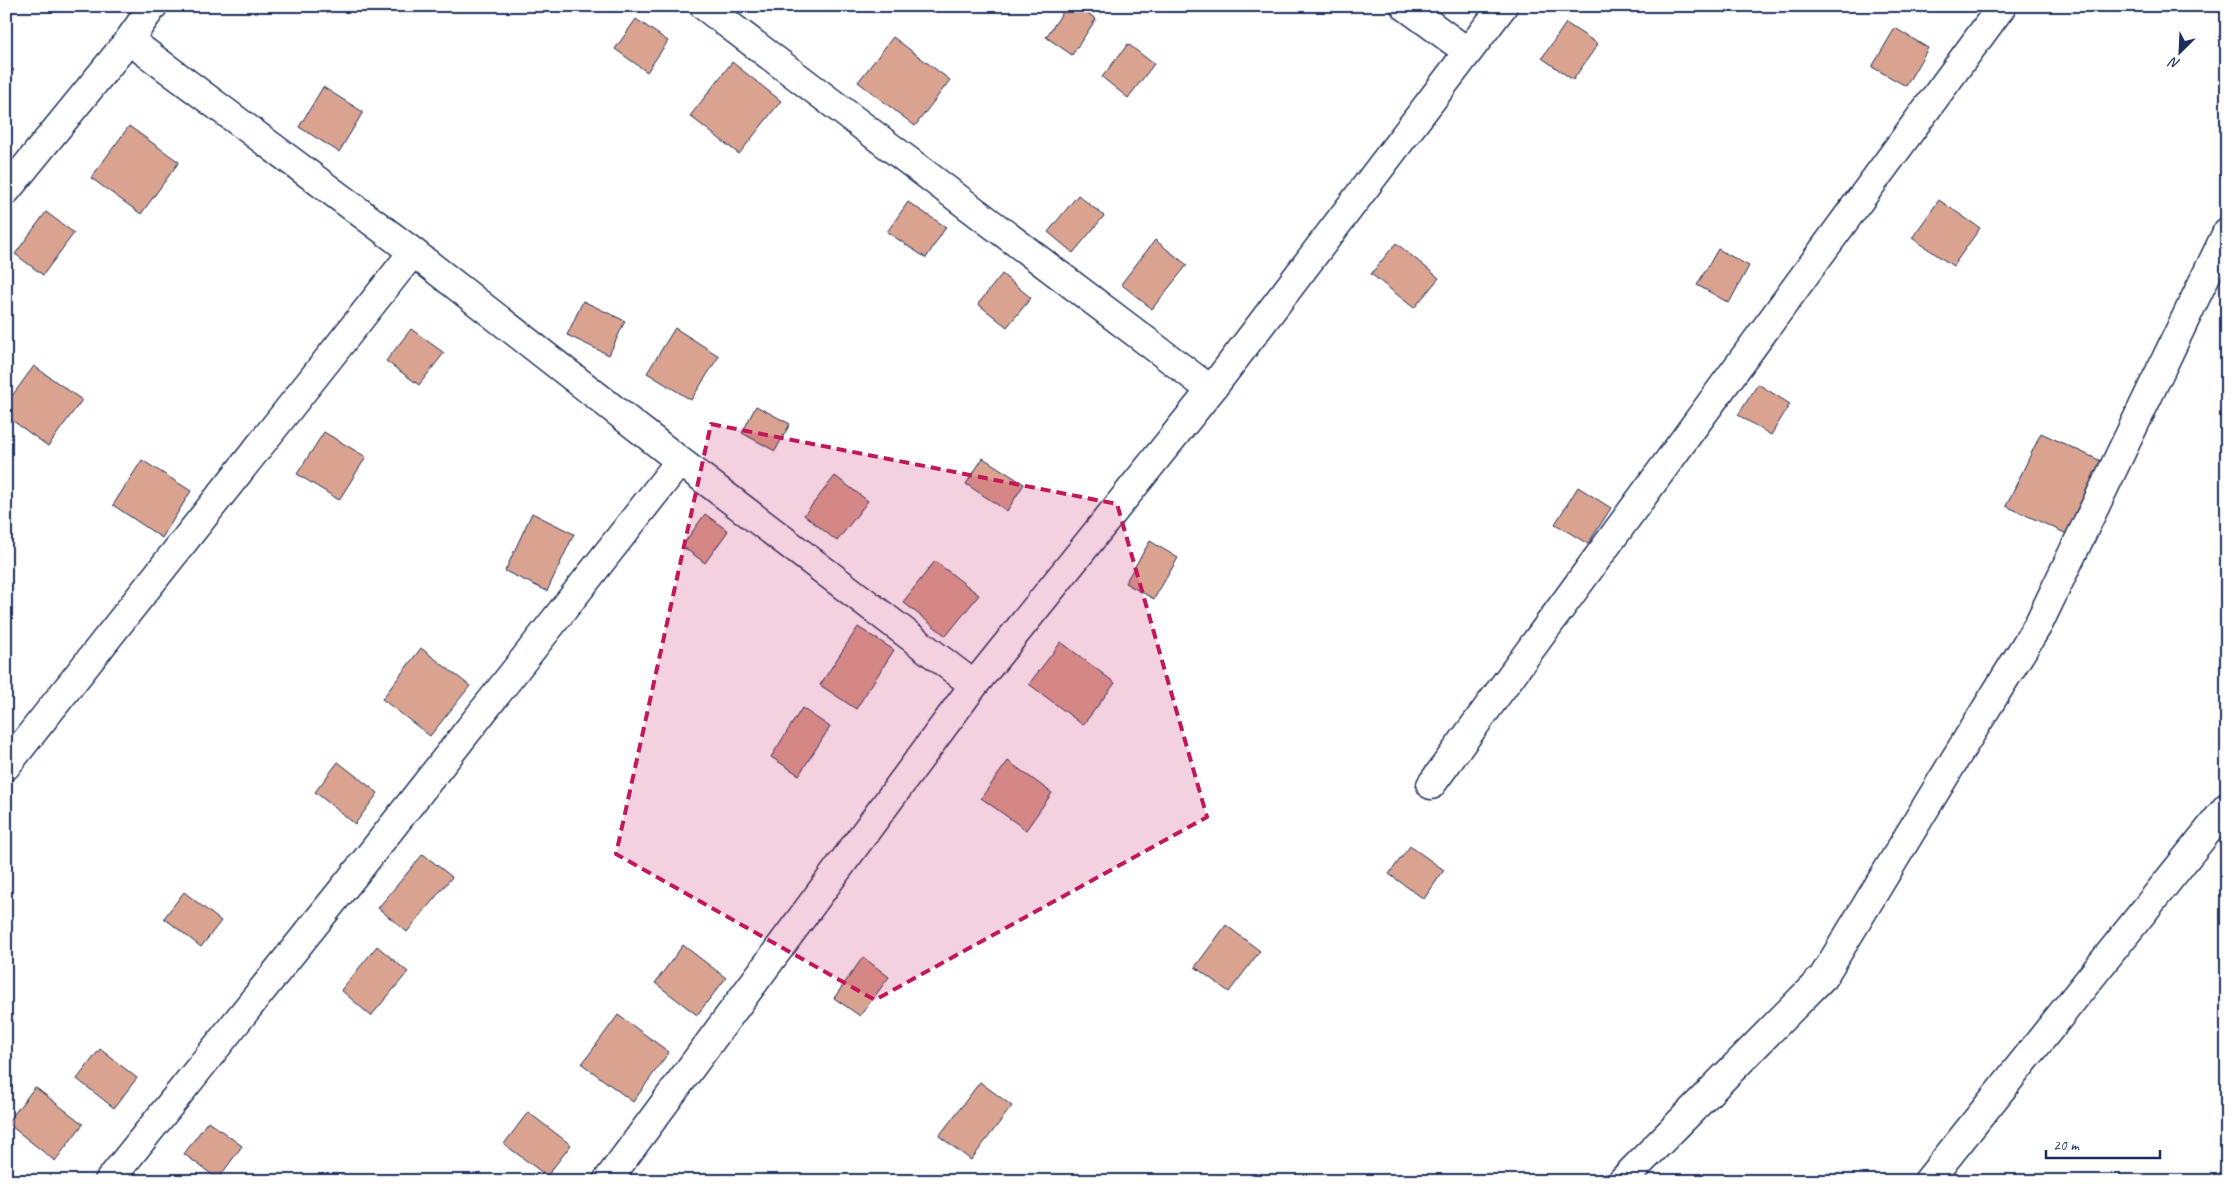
<svg xmlns="http://www.w3.org/2000/svg" width="2233" height="1187" viewBox="0 0 2233 1187" font-family="Caveat,sans-serif">
  <style>
    .building { fill: #d9a390; stroke: #1b2f5e }
    .lines { fill: none; stroke-linecap: round; stroke-linejoin: round }
    .street-casing { stroke: #1b2f5e; stroke-width: 31 }
    .street { stroke: #fff; stroke-width: 28 }
    .marked { fill: #c2185b; fill-opacity: 0.2; stroke: #c2185b; stroke-width: 4; stroke-dasharray: 10 6; stroke-linejoin: round }
  </style>
  <rect width="100%" height="100%" fill="#fff"/>
  <filter id="ink" filterUnits="userSpaceOnUse"><feTurbulence type="fractalNoise" baseFrequency=".02" numOctaves="2"/><feDisplacementMap in="SourceGraphic" scale="10" xChannelSelector="R" yChannelSelector="G"/><feConvolveMatrix kernelMatrix="1 2 1 2 8 2 1 2 1" color-interpolation-filters="sRGB"/></filter>
  <g filter="url(#ink)">
    <path class="building" d="M 1067,6 L 1077,6 L 1096,19 L 1072,55 L 1046,37 Z
      M 636,19 L 668,41 L 647,72 L 615,49 Z
      M 1566,23 L 1598,44 L 1573,80 L 1542,58 Z
      M 1895,28 L 1928,48 L 1906,86 L 1872,67 Z
      M 893,37 L 950,80 L 915,126 L 858,82 Z
      M 1128,44 L 1154,64 L 1128,98 L 1102,77 Z
      M 732,62 L 781,101 L 739,154 L 690,116 Z
      M 6,64 L 14,70 L 6,80 Z
      M 323,87 L 363,112 L 339,152 L 299,127 Z
      M 129,126 L 179,162 L 141,214 L 91,178 Z
      M 1078,195 L 1104,216 L 1073,253 L 1048,232 Z
      M 1939,200 L 1980,228 L 1953,266 L 1912,238 Z
      M 908,202 L 946,227 L 926,258 L 887,232 Z
      M 46,212 L 74,233 L 43,275 L 15,254 Z
      M 1155,240 L 1187,265 L 1152,309 L 1121,284 Z
      M 1396,243 L 1439,278 L 1414,308 L 1371,274 Z
      M 1718,249 L 1749,266 L 1729,303 L 1697,285 Z
      M 1002,274 L 1031,298 L 1007,327 L 978,304 Z
      M 583,301 L 625,321 L 609,355 L 567,335 Z
      M 675,328 L 719,356 L 691,400 L 647,373 Z
      M 411,329 L 444,353 L 419,385 L 386,361 Z
      M 34,366 L 82,400 L 48,446 L 6,416 L 6,404 Z
      M 1758,384 L 1790,404 L 1771,435 L 1738,415 Z
      M 756,406 L 790,424 L 775,451 L 742,433 Z
      M 324,432 L 366,457 L 339,500 L 297,474 Z
      M 2041,433 L 2101,461 L 2067,534 L 2006,506 Z
      M 983,458 L 1024,484 L 1007,511 L 966,484 Z
      M 142,460 L 191,491 L 162,538 L 113,505 Z
      M 835,476 L 868,501 L 837,541 L 804,515 Z
      M 1578,487 L 1611,508 L 1588,544 L 1555,524 Z
      M 532,513 L 574,534 L 547,591 L 505,571 Z
      M 705,514 L 728,531 L 705,563 L 682,546 Z
      M 1150,541 L 1178,558 L 1154,599 L 1125,583 Z
      M 935,561 L 979,595 L 946,636 L 903,602 Z
      M 858,627 L 894,650 L 856,709 L 820,685 Z
      M 1061,642 L 1115,683 L 1083,725 L 1029,684 Z
      M 421,648 L 470,686 L 430,736 L 382,699 Z
      M 802,708 L 830,727 L 799,775 L 771,757 Z
      M 1008,761 L 1052,793 L 1026,830 L 981,798 Z
      M 338,762 L 378,793 L 355,824 L 315,792 Z
      M 1410,846 L 1444,870 L 1424,899 L 1389,874 Z
      M 423,854 L 452,877 L 407,932 L 378,908 Z
      M 184,892 L 221,921 L 201,947 L 164,918 Z
      M 1226,925 L 1260,951 L 1229,992 L 1195,967 Z
      M 683,945 L 726,978 L 697,1015 L 655,983 Z
      M 377,946 L 408,972 L 371,1016 L 341,990 Z
      M 863,957 L 889,977 L 860,1016 L 834,998 Z
      M 618,1015 L 669,1052 L 633,1102 L 582,1064 Z
      M 100,1049 L 137,1078 L 114,1108 L 77,1079 Z
      M 980,1082 L 1012,1106 L 971,1160 L 939,1136 Z
      M 35,1087 L 83,1124 L 55,1161 L 7,1123 Z
      M 528,1112 L 571,1145 L 547,1176 L 504,1144 Z
      M 208,1121 L 242,1146 L 218,1179 L 184,1154 Z"/>
    <g class="lines">
      <defs>
        <path id="street" d="M 704,6 L 1211,390
          M 1405,6 L 1468,52
          M 129,40 L 413,252 L 680,461 L 974,685
          M 6,191 L 129,40 L 153,6
          M 6,766 L 413,252
          M 1431,785 L 2002,6
          M 109,1181 L 359,869 L 680,461
          M 607,1181 L 974,685 L 1211,390 L 1503,6
          M 1622,1181 L 1823,977 L 1955,759 L 2038,625 L 2227,232
          M 1928,1181 L 2227,807"/>
      </defs>
      <use href="#street" class="street-casing"/>
      <use href="#street" class="street"/>
    </g>
  </g>
  <path class="marked" d="M 711,424 L 1117,504 L 1207,817 L 875,1000 L 616,854 Z"/>
  <rect width="2233" height="1187" fill="none" stroke="#fff" stroke-width="25"/>
  <rect x="12" y="12" width="2208" height="1162" fill="none" stroke="#1b2f5e" stroke-width="2" filter="url(#ink)"/>
  <g transform="translate(2180 52) rotate(204)" stroke="#ffffff" stroke-width="4" paint-order="stroke">
  <path d="M0-4L9 19L0 12L-9 19Z" fill="#1b2f5e"/>
  <text y="-8" font-size="14" font-weight="bold" text-anchor="middle" fill="#1b2f5e">N</text>
  </g>
  <path d="M2046 1150v8h114v-8" fill="none" stroke="#1b2f5e" stroke-width="2.5"/>
  <text x="2053" y="1150" font-size="15" fill="#1b2f5e" stroke="#ffffff" stroke-width="4" paint-order="stroke">20 m</text>
</svg>
